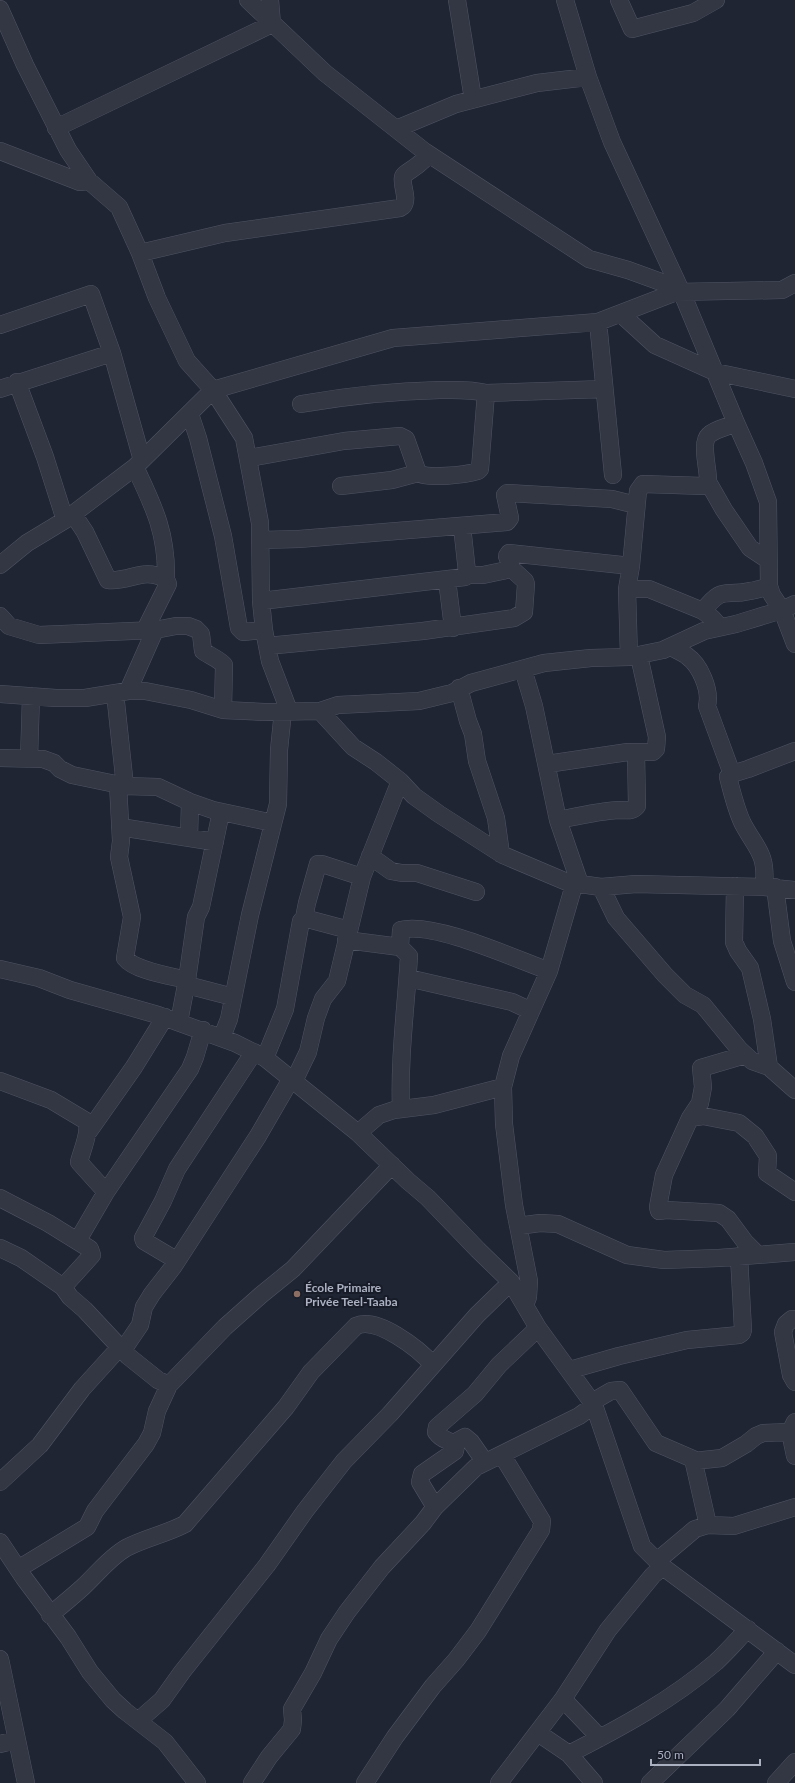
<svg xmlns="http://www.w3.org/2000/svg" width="795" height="1783" viewBox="0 0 795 1783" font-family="Lato,sans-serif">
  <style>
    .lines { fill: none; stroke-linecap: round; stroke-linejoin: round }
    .minor-casing { stroke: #505463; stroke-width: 18 }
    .minor { stroke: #333744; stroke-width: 17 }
    .education-dot { fill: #8d6e63; stroke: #181c29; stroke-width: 1.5 }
    .labels { text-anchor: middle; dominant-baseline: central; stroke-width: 4; stroke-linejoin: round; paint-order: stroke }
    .poi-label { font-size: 12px; font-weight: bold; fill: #acb1c2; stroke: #181c29; text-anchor: start }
  </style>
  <rect width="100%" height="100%" fill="#1f2533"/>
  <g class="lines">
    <defs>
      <path id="minor" d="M 248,0 L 325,73 L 424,151 L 589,259 L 628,270 L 672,286 L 678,286
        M 457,0 L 473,99
        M 565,0 L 588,77 L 612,142 L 682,293 L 736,423 L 754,463 L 768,502 L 769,586 L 772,595 L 782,610 L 795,644
        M 619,0 L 632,29 L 693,13 L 716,0
        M 0,9 L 25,65 L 68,150 L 89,181 L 119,207 L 140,253 L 157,298 L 187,361 L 213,390 L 244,438 L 260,523 L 261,601 L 264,630 L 270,661 L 289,711
        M 56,128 L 272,24 L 270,0
        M 396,129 L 456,104 L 537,83 L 588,77
        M 0,151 L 80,182 L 89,181
        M 140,253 L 225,233 L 400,208 L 403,206 C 409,197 401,187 403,177 C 404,172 422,166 428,154
        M 621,314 L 655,345 L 715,372 L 795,389
        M 598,322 L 613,475
        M 0,325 L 91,294 L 112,353 L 142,460
        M 17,382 L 45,457 L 65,520
        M 0,389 L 112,353
        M 301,404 C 347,396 393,391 440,390 C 456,390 471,389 486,393 L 604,389
        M 190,414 L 198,438 L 223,536 L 239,628 L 243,632 L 264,630
        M 249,458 L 344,441 L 400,436 L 406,439 L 418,473
        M 135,467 C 154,507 167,533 166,579
        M 708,482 L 724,510 L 750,548 L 768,560
        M 341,486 L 392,480 L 418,473 C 428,479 465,475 478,471 L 480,469 L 486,393
        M 73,514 L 85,532 L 108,580 C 132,582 141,567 166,579 L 168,584 L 145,630
        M 261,540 L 299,539 L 507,522 L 510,518 L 505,495 L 507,493 L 612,499 L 636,505
        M 0,565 L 27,543 L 65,520 L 135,467 L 213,390 L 393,338 L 598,322 L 676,292 L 782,290 L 795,283
        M 467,575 L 483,575 L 512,569
        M 447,580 L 453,628
        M 627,589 L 649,589 L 703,611 L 712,618 L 720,627
        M 261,601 L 465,577 L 467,572 L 462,526
        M 703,611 C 723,585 724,597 750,591 C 757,590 763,588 769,586
        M 0,616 L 9,626 L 39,635 L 155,630 L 176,626 L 188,626 L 196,629 L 201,634 L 203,651 C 210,656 219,659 224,665 L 223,710
        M 267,646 L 423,631 L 514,618 L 524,612 L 526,584 L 525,581 L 512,569 L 507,556 L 509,553 L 631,566
        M 671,647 C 676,650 682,652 687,656 C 700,665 711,690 707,706 L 732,774
        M 629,657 L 627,589 L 631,566 L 638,491 L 643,484 L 704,486 L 708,482 C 709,471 700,443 709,435 C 715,429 728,427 736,423
        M 523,669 L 534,706 L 558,820 L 580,884
        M 459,688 L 468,721 L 473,734 L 477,761 L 496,818 L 501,854
        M 128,691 L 155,630
        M 115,693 L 125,786
        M 0,694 L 56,698 L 85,698 L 128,691 L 145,691 L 191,700 L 223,710 L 264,712 L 320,711 L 338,705 L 419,701 L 452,693 L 471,683 L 544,663 L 591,658 L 629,657 L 663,650 L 704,631 L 736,624 L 782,610 L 795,604
        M 320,711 L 353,747 L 376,762 L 400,781 L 414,796 L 439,814 L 503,855 L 574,885 L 580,884 L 601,887 L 636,884 L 764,887 L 795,890
        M 0,758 L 43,759 L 54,763 L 60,769 L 72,775 L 125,786 L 158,787 L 190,802 L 213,810 L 273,823
        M 29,759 L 31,696
        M 547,764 L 628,752 L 653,752 L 656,749 L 657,737 L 639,656
        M 118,784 L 121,841 L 119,857 L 132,917 L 125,958 C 135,971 171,976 187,980
        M 558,820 C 578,816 599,811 620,810 C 627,810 632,812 637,806 L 636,752
        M 120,827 L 215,842
        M 189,838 L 190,802
        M 370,856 L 391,871 L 402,873 L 417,873 L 476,892
        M 735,886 L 734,942 L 738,951 L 750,968 L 762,1019 L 769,1067
        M 601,887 L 616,918 L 665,975 L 685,995 L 703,1005 L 739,1049 L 752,1061 L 769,1067 L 795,1090
        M 764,887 C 767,853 757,850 743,824 C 736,810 732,792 728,777 L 732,774 L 748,769 L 795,751
        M 775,887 L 782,941 L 795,982
        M 304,918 L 307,903 L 318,864 L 322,864 L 362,877
        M 346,940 L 400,947 L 409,956 C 406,1007 399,1058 401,1109
        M 400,947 L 401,930 C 433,921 515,959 549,971
        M 0,969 L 39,978 L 70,990 L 158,1015 L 235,1043 L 265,1058 L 358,1133 L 408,1181 L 428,1198 L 478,1250 L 511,1282 L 538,1328 L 594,1405 L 642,1546 L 663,1567 L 795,1665
        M 408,978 L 512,1002 L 531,1011
        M 187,985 L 233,997
        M 179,1022 L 187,980 L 196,917 L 201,907 L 221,812
        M 222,1037 L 229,1019 L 250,915 L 278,804 L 279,750 L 283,711
        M 745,1055 L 701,1068 L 703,1087 L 700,1103 L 690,1118 L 664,1175 L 658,1207 L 659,1211 L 666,1210 L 719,1213 L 728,1219 L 745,1242 L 758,1255
        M 265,1058 L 285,1009 L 301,921 L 304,918 L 349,930
        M 0,1081 L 51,1100 L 86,1121 C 91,1131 82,1150 79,1162 L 106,1192
        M 294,1081 L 308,1052 L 316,1018 L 323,999 L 337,981 L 362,877 L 400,781
        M 690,1118 L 703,1116 L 739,1123 L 755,1136 L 768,1156 L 767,1173 L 795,1192
        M 89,1131 L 134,1067 L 165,1017
        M 358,1133 L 379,1115 L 394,1110 L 434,1105 L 503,1087
        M 0,1198 L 48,1223 L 90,1249 L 92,1255 L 63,1287
        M 518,1226 L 540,1223 L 558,1224 L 627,1255 L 664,1260 L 719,1258 L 795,1252
        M 78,1240 L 106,1192 L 190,1069 L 195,1057 L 203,1030
        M 0,1248 L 21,1258 L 63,1287 L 70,1297 L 85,1310 L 128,1356 L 158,1380 L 169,1385 L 225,1327 L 261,1295 L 293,1269 L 392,1165
        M 176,1260 L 144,1241 L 143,1238 L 163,1201 L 177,1169 L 254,1052
        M 525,1305 L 528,1297 L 529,1281 L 514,1205 L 504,1124 L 503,1087 L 511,1056 L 549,971 L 574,885
        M 795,1319 L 792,1319 L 786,1324 L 783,1332 L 791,1375 L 795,1382
        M 123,1350 L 140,1325 L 144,1307 L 152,1294 L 173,1267 L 258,1136 L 291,1079
        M 570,1370 L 619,1356 L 687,1340 L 739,1335 L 742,1333 L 743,1330 L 739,1256
        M 592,1402 L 611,1391 L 620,1390 L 656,1443 L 693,1459 L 708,1525
        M 795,1422 L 790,1432 L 795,1456
        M 454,1443 L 465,1437 L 471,1442 L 485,1462
        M 694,1461 L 722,1458 L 746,1444 L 756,1436 L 763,1433 L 790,1432
        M 0,1482 L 40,1445 L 82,1389 L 120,1347
        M 435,1507 L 420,1482 L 422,1474 L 455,1451 L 456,1445 C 449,1439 443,1442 436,1432 L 437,1427 L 475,1394 L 499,1365 L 538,1328
        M 0,1542 L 24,1578 L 68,1637 L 90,1672 L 113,1700 L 125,1711 L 165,1742 L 197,1783
        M 657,1561 L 695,1529 L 708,1525 L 734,1526 L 795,1507
        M 18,1569 L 87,1527 L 95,1511 L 146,1444 L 152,1433 L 157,1411 L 169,1385
        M 50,1615 C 61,1606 72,1597 83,1587 C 97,1574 109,1558 126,1548 C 145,1538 166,1534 185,1524 L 286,1407 L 311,1372 L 356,1326 C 377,1316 419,1349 433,1365
        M 0,1659 L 26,1783
        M 563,1699 L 600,1738
        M 138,1721 L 162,1700 L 182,1672 L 267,1565 L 305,1511 L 344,1461 L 390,1414 L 477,1315 L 511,1282
        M 538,1733 L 569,1754 L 594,1783
        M 0,1744 L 16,1740
        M 569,1754 C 620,1728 672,1700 716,1662 C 727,1652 737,1640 748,1629
        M 252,1783 L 269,1757 L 292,1729 L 293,1720 L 292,1709 L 313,1673 L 329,1639 L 347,1612 L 382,1567 L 423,1523 L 435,1507 L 476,1467 L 579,1416 L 594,1405
        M 365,1783 L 395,1737 L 433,1686 L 456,1660 L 478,1631 L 541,1530 L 542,1521 L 502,1455
        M 499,1783 L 563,1699 L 608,1630 L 653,1575 L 663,1567
        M 650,1783 L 727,1709 L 777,1651
        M 776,1783 L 795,1762"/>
    </defs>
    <use href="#minor" class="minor-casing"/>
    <use href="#minor" class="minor"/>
  </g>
  <circle class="education-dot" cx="297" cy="1294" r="4"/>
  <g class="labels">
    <g class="poi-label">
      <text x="305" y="1287">École Primaire<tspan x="305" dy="14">Privée Teel-Taaba</tspan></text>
    </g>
  </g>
  <path d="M651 1759v6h109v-6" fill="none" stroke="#acb1c2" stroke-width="2"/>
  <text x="657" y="1759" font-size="12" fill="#acb1c2" stroke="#181c29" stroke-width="3" paint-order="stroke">50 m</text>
</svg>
